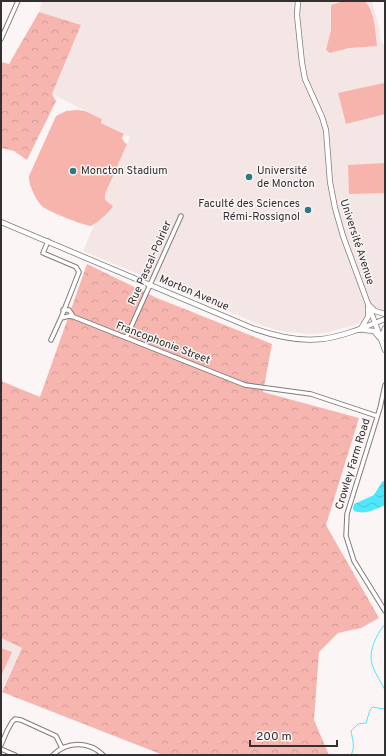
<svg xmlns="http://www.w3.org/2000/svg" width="386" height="756" viewBox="0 0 386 756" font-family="Overpass,sans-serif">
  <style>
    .built { fill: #f4e6e4 }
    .forest { fill: url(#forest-crowns) }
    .park { fill: #f6b4ad }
    .water { fill: url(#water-waves) }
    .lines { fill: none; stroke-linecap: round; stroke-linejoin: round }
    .stream { stroke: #4fe7fc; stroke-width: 1 }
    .street-casing { stroke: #807b7b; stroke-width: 5.5 }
    .secondary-casing { stroke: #807b7b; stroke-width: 6 }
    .street { stroke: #fff; stroke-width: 3.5 }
    .secondary { stroke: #fff; stroke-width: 4.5 }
    .poi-dot { fill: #317883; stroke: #fbf6f5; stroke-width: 1.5 }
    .labels { text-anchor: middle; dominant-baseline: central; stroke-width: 3; stroke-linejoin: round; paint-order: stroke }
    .poi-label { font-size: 11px; fill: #323030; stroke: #fbf6f5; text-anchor: start }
    .street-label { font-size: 11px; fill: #323030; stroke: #fbf6f5 }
  </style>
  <defs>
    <pattern id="forest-crowns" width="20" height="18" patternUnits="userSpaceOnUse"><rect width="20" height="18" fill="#f6b6af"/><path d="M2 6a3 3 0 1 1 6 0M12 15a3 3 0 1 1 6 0" fill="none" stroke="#d39d97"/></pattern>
    <pattern id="water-waves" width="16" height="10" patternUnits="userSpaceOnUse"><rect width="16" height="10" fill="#4fe7fc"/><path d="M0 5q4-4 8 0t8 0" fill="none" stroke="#45c6d8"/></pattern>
  </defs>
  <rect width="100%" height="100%" fill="#fbf6f5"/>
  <path class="built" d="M 42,1 L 372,1 L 380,31 L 380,38 L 383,44 L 385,44 L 385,313 L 357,324 L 329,332 L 314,334 L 284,332 L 263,326 L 83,251 L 95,223 L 103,216 L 110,211 L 113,206 L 105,200 L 105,194 L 130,137 L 100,122 L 102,119 L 52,94 L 81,26 L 39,12 Z
    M 1,638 L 22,648 L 1,693 Z"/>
  <path class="forest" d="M 39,12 L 81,25 L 52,94 L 56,101 L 27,160 L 14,151 L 1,148 L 1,62 L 9,64 Z
    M 87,264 L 157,298 L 272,344 L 263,392 L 359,418 L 326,525 L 379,618 L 361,628 L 338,633 L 319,652 L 314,720 L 329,755 L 163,755 L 2,692 L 22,648 L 1,638 L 1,381 L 40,397 Z"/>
  <path class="park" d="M 344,1 C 350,1 358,0 363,1 C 374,4 376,36 377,46 L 349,48 L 330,53 L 326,50 L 331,30 L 331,5 Z
    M 384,83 L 385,114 L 346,124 L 338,93 Z
    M 78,110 L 85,111 L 102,119 L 101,123 L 124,134 L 122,138 L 125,143 L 127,144 L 105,194 L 105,200 L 113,206 C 111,211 97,223 91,226 C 82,225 50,212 43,207 C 36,201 28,184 29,176 L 56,116 L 66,111 Z
    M 385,163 L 385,193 L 349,194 L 348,165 Z
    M 1,648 L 12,652 L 1,676 Z"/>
  <path class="water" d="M 385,480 L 385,505 C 373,510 366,515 354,511 L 353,508 L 354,504 L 374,495 L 382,482 Z"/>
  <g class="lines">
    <path class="stream" d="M 385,624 C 376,635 367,653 373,667 C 376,675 381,682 385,690
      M 344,755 L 346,755
      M 351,755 C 356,748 352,738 351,731 L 358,724 L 366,723 L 370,710 L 373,707 L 383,709 L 385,707"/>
    <defs>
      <path id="street" d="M 1,39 L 18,1
        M 48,241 L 43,253 L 76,267 L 79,272 L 61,318 L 51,340
        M 63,310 L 69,310 L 73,316
        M 61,318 L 69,316 L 74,317 L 245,385 L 311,394 L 377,416
        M 126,338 L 181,216
        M 385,385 L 380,408 L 347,514 L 346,536 L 354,561 L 385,611
        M 1,745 L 7,731 L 12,722 L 15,719 L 21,720 L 56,736 L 62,748
        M 1,749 L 15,755
        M 53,755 C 67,741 89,741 103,755"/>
      <path id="secondary" d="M 298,1 L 297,15 L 302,63 L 305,79 L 322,117 L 326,130 L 330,182 L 335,208 L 343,236 L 385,350
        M 1,222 L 252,328 C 308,348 332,341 385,319
        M 369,305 L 375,311 L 385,314
        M 360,330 L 368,317 L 368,308
        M 364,330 L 374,331 L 379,337
        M 383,338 L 383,333 L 385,328"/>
    </defs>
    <use href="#street" class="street-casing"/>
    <use href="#secondary" class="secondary-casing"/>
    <use href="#street" class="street"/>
    <use href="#secondary" class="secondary"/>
  </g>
  <g class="poi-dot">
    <circle cx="73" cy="171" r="4"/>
    <circle cx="249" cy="177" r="4"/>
    <circle cx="308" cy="210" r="4"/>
  </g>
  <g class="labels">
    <g class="poi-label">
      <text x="81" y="171">Moncton Stadium</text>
      <text x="257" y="171">Université<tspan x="257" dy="13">de Moncton</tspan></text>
      <text x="300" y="204" text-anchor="end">Faculté des Sciences<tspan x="300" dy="13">Rémi-Rossignol</tspan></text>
    </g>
    <g class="street-label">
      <text transform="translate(357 242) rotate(72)">Université Avenue</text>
      <text transform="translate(150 263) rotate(-66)">Rue Pascal-Poirier</text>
      <text transform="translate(194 293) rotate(23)">Morton Avenue</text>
      <text transform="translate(163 343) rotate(21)">Francophonie Street</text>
      <text transform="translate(353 464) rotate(-73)">Crowley Farm Road</text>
    </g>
  </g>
  <rect width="386" height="756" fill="none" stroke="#323030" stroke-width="4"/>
  <path d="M250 740v6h87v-6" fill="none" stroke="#323030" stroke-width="2"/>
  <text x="256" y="740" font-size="12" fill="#323030" stroke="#fbf6f5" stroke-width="3" paint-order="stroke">200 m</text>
</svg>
